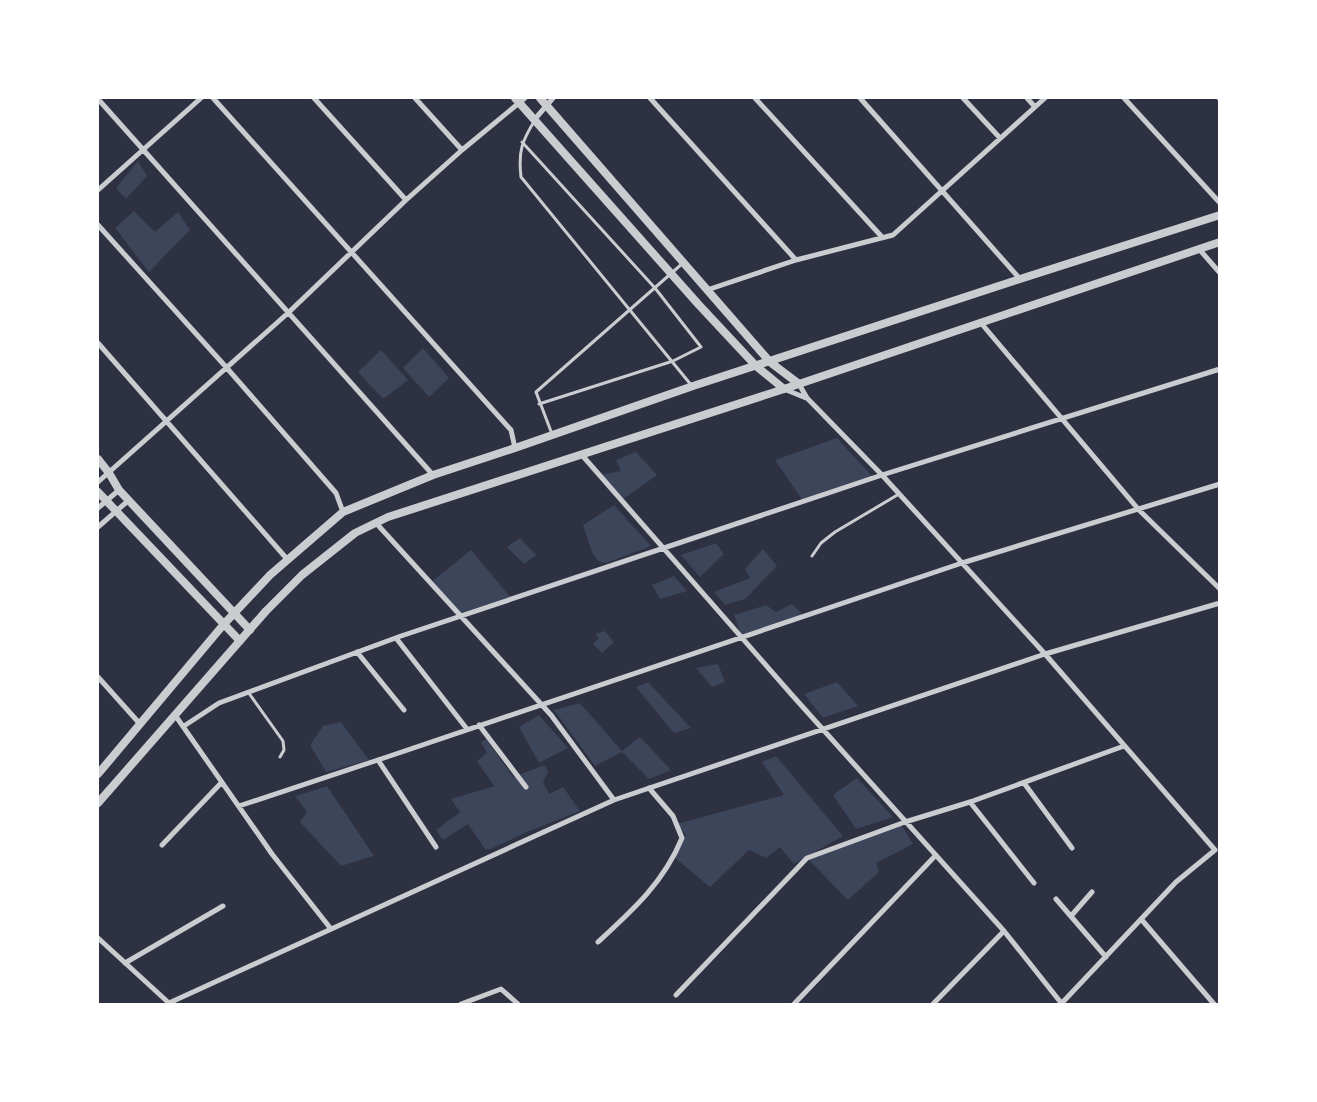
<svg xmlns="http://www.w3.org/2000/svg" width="1317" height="1102" viewBox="0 0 1317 1102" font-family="'Alegreya Sans',sans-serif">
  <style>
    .green { fill: #3c4559 }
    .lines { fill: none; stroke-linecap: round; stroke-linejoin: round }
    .service { stroke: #caccd0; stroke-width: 3 }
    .minor { stroke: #caccd0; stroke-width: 5 }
    .tertiary { stroke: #caccd0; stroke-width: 8 }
  </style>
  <rect width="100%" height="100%" fill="#2d3142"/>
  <path class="green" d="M 138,161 L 147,176 L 126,199 L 116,188 Z
    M 134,211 L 155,232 L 178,212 L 190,230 L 149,272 L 115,228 Z
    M 423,348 L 449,378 L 429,397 L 403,368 Z
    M 381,350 L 408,380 L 383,399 L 358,372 Z
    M 837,438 L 874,478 L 803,501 L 775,460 Z
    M 636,452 L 657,475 L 622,500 L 600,475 L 621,471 L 616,460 Z
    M 614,505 L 651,546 L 606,563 L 598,561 L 592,552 L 583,525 Z
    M 520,538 L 536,555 L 524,564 L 507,547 Z
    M 716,543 L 724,554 L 700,577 L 681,555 Z
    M 763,549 L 777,566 L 745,599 L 725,605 L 714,592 L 750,578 L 745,569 Z
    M 471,550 L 512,599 L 460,616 L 430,583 Z
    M 674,576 L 687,591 L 660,599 L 652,585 Z
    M 792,604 L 804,616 L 742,637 L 734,615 L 766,605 L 776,612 Z
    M 605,631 L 614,642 L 602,653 L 593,644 L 599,638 L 595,634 Z
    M 718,664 L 725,682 L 712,687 L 696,668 Z
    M 648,682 L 691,728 L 674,733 L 636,687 Z
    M 837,682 L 858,706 L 823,718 L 804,694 Z
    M 580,703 L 622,751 L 640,737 L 671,770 L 649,779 L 622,752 L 595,766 L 554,710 Z
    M 539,715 L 568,748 L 539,763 L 519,727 Z
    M 341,722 L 369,760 L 326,772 L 310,745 L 323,726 Z
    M 486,739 L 513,777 L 545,765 L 548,772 L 543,782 L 549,794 L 563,787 L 580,811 L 527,832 L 491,849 L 485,849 L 468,824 L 443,840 L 436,830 L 460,812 L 451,799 L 494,786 L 477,761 L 487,753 L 481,742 Z
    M 776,756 L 843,836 L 794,864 L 780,847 L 766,858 L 749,850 L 710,887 L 674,857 L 686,835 L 676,824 L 784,795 L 762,762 Z
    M 857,778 L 893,817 L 856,829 L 833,795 Z
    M 327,786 L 374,856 L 341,866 L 300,822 L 307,812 L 295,796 Z
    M 900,823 L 913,844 L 876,863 L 879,872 L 848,900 L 807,858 Z"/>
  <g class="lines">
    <path class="service" d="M 535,120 C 522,141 518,151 521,177 L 692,386
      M 522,142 L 655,288 L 701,347 L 673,361 L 539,404
      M 552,434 L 536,392 L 683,263
      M 812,556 L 821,543 L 835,532 L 899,494
      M 248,692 L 283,741 L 284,750 L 280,757"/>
    <path class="minor" d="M 213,98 L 511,430 L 515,448
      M 314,98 L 406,200
      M 415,98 L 462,150
      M 650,98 L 796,260
      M 755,98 L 882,237
      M 860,98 L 1020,279
      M 963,98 L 1000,138
      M 1027,98 L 1035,107
      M 1124,98 L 1220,203
      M 1219,98 L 1220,98
      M 98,99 L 433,475
      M 535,119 L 553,98
      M 98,190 L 201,98
      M 98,225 L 226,367 L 336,493 L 343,512
      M 1199,249 L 1220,273
      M 707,290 L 796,260 L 893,235 L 1045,98
      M 981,323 L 1139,510 L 1220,589
      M 98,343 L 287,559
      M 799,384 L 807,398 L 882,475 L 1045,654 L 1215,850 L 1176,882 L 1061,1004
      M 784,389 L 806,398
      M 581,454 L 792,695 L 1004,931 L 1062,1004
      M 98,482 L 288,313 L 406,200 L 462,150 L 525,98
      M 98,508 L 119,490
      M 376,523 L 551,715 L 614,800
      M 98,527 L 129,500
      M 396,638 L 467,729
      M 357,652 L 404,710
      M 98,677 L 140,724
      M 175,715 L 272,854 L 331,929
      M 479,725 L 526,787
      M 184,726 L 219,703 L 401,636 L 882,475 L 1220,369
      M 378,760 L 436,847
      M 1024,783 L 1072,848
      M 970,802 L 1034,883
      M 239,806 L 378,760 L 962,563 L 1220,484
      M 162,845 L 222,782
      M 1056,899 L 1106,957
      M 1071,916 L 1092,892
      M 1141,919 L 1214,1004
      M 98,938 L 170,1004
      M 598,942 C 633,910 664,882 682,838 L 673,816 L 649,788
      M 125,963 L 223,906
      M 676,995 L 807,858 L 905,822 L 970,802 L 1124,746
      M 169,1003 L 614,800 L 1045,654 L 1220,603
      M 461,1004 L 501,989 L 518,1004
      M 794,1004 L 936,855
      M 933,1004 L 1004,931"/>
    <path class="tertiary" d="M 515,98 L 699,305 L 756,366 L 784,389
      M 540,98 L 770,362 L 799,384
      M 98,459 L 109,473 L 119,490 L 250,630
      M 98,492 L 240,641
      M 98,774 L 224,624 L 270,575 L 343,512 L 433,475 L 515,448 L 693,386 L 1020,279 L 1220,215
      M 98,803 L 266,611 L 302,575 L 355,533 L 388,517 L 784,389 L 1220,242"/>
  </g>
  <rect width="1317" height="1102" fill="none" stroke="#ffffff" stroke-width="198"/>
</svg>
